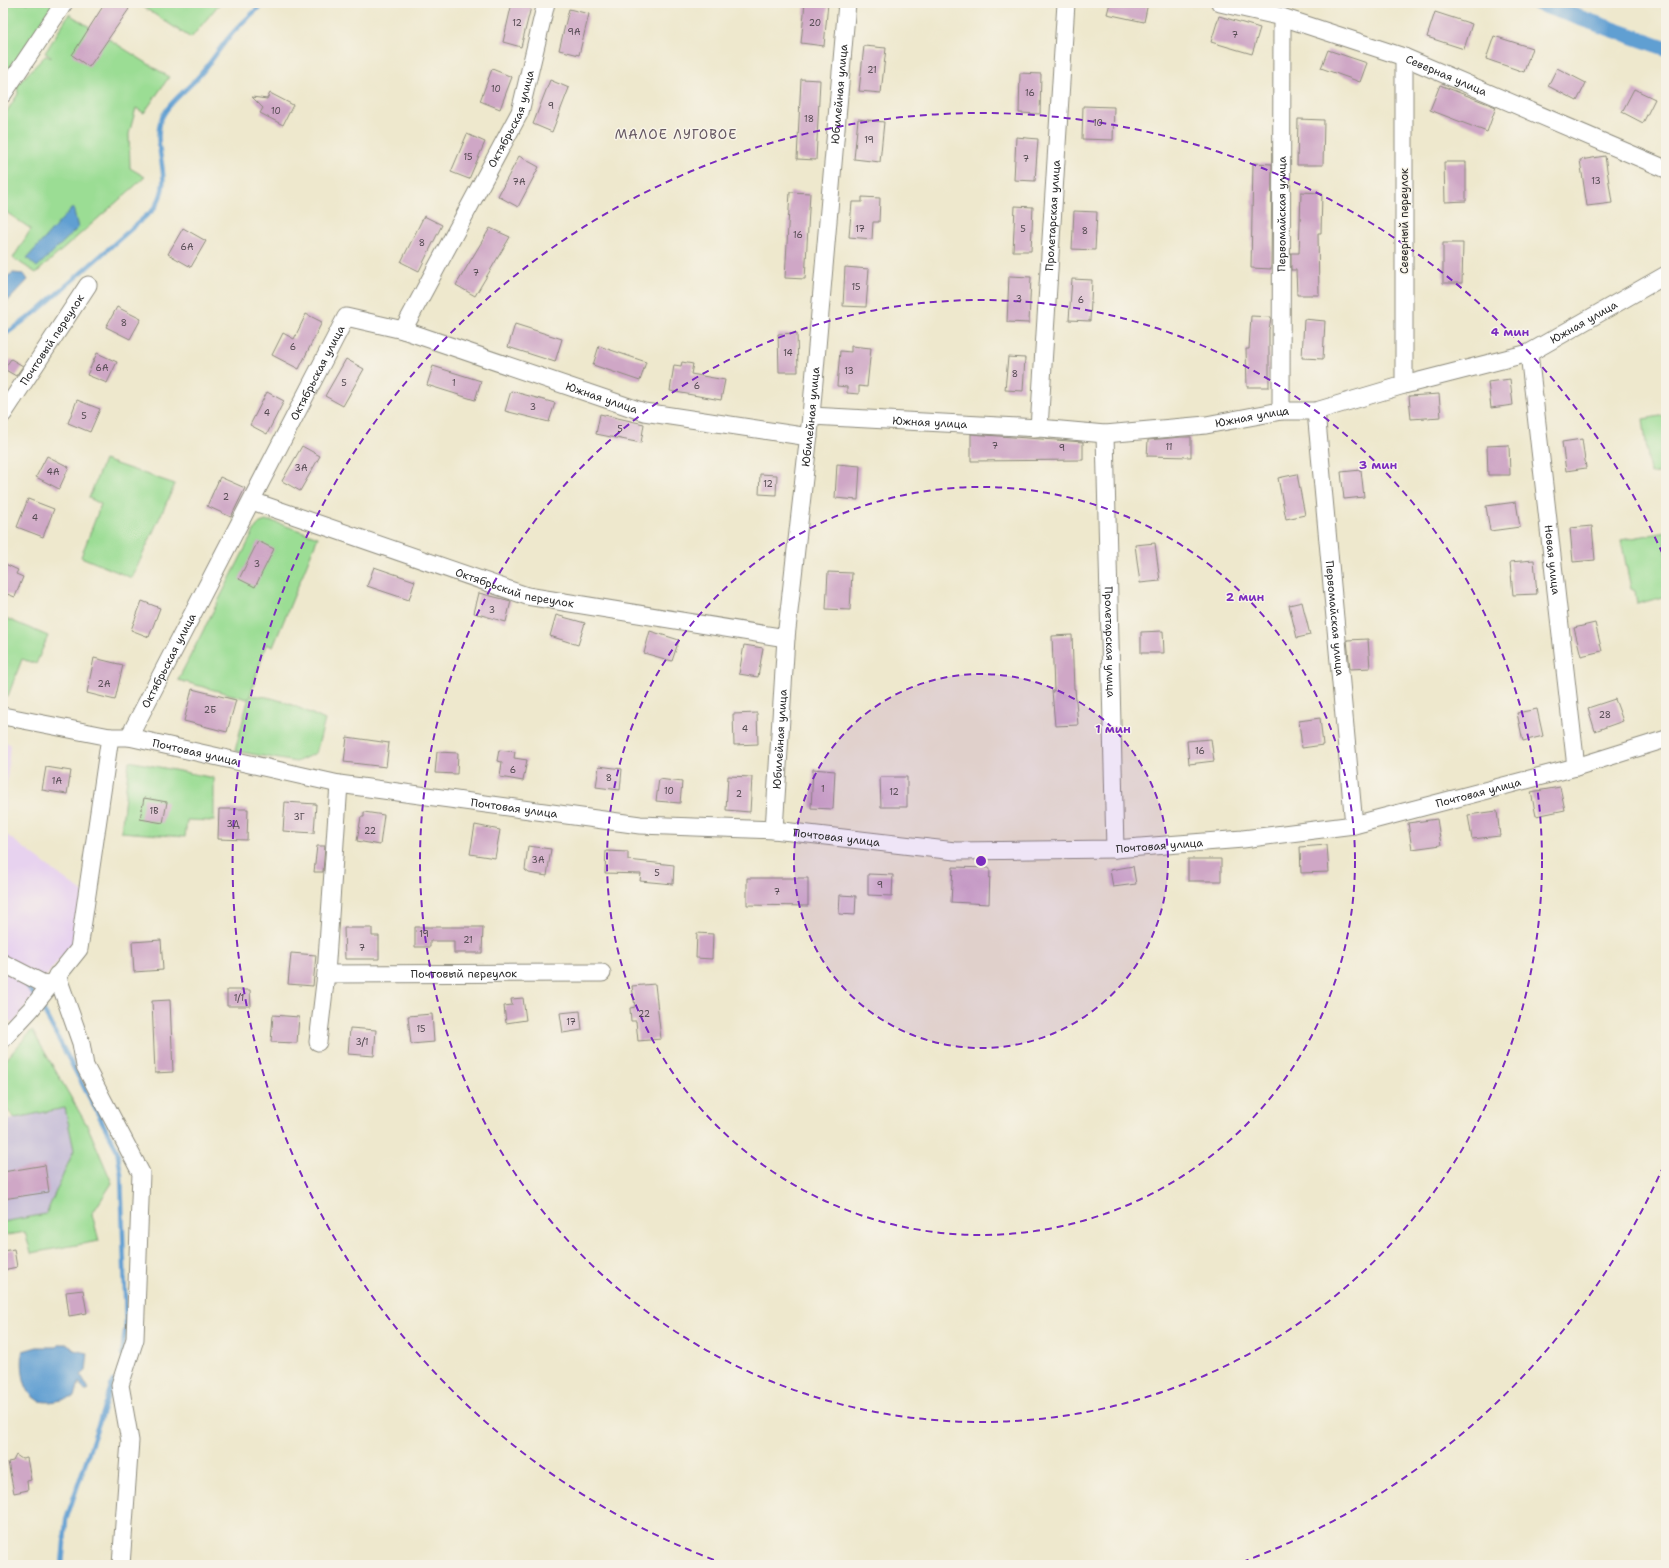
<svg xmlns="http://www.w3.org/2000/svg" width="1669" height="1568" viewBox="0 0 1669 1568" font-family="'Shantell Sans',sans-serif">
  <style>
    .built { fill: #e7d2ef }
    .industrial { fill: #c8bfd8 }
    .green { fill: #9bdd94; stroke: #638460 }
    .water { fill: #609fd2; stroke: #46657e }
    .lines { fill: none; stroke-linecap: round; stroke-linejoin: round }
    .stream { stroke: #609fd2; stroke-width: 4.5 }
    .canal { stroke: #609fd2; stroke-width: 16 }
    .building { fill: #cfa7c6 }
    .minor-casing { stroke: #8c8a7c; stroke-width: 19 }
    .minor { stroke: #fff; stroke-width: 17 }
    .ring { fill: none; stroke: #7b2cbf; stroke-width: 2; stroke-dasharray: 7 5 }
    .labels { text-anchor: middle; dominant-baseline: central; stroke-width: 3; stroke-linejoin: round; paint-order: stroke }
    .number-label { font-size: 9px; fill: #544a52 }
    .street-label { font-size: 11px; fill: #2b2b2b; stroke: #f7f3e8 }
    .quarter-label { font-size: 13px; letter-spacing: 1px; fill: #645661; stroke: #f7f3e8 }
    .centre { fill: #7b2cbf; stroke: #f7f3e8; stroke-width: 2 }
    .ring-label { font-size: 12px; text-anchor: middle; font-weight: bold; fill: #7b2cbf; stroke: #f7f3e8; stroke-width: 3; stroke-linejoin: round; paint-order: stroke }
  </style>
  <rect width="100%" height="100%" fill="#f7f3e8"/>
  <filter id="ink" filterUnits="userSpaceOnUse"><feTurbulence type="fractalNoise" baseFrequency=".025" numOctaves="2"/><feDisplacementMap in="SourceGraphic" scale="8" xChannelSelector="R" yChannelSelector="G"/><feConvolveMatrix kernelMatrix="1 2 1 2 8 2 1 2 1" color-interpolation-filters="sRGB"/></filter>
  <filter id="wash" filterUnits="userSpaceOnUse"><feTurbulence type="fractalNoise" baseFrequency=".012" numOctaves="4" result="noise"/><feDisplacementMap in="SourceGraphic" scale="16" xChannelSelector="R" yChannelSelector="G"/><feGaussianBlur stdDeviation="0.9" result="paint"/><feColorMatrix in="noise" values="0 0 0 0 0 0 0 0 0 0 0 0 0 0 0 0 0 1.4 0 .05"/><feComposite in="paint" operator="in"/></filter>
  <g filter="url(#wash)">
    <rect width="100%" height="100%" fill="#eee8cd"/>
    <path class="built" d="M 3,739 L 10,745 L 3,832 L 85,894 L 79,936 L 46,976 L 14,1024 L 3,1017 Z"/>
    <path class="industrial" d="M 66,1108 L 74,1150 L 46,1214 L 3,1222 L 3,1120 Z"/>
    <path class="green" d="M 3,3 L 56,3 L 3,79 Z
      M 137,3 L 220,3 L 191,38 Z
      M 69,14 L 169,77 L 144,113 L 136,108 L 129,134 L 130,168 L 145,177 L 36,273 L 13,258 L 31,229 L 3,210 L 3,117 L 18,94 L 17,85 L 45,56 L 52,57 L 45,53 Z
      M 1666,415 L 1666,472 L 1650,474 L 1643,419 Z
      M 104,460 L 175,484 L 132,578 L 81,557 L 101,504 L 89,498 Z
      M 266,521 L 272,521 L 318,537 L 273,647 L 266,644 L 250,696 C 274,694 303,710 325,720 L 316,753 L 296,762 L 235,751 L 249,697 L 247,699 L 178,680 L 256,527 L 260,523 Z
      M 1666,532 L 1666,596 L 1637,604 L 1635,591 L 1631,589 L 1621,540 Z
      M 3,617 L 48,636 L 36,664 L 22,659 L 8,696 L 3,694 Z
      M 129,761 L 214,778 L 214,821 L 187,820 L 185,837 L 121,832 Z
      M 32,1030 L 88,1127 L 112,1183 L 92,1214 L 99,1241 L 31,1253 L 25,1232 L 3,1236 L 3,1222 L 46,1214 L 74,1150 L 65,1108 L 15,1118 L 3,1106 L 3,1063 Z"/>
    <path class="water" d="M 73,207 L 78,228 L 37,267 L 27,258 Z
      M 13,273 L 24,274 L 28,280 L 3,306 L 3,279 Z
      M 60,1344 L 68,1344 L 74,1350 L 88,1353 L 86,1371 L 81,1375 L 89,1389 L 85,1391 L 79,1382 L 75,1397 C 64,1399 51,1404 40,1401 C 22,1395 21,1366 23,1351 L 37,1347 L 57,1347 Z"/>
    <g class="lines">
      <path class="stream" d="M 3,336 L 36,312 L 154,209 C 175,177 153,155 160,123 C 164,106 187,90 199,76 C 210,64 218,50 229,37 C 239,25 252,14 264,3
        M 24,981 L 36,998
        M 40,1004 L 117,1150 L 121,1174 L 126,1324 L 122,1355
        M 62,1565 L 66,1520 L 113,1381"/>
      <path class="canal" d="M 1537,3 L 1666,48"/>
    </g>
    <g id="blocks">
      <path class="building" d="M 105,3 L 121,3 L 129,9 L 89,67 L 72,55 Z
        M 512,3 L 532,3 L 521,47 L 503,42 Z
        M 805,3 L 828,3 L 824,46 L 801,43 Z
        M 1110,3 L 1148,3 L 1144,22 L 1107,14 Z
        M 569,9 L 589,14 L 579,55 L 559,50 Z
        M 1435,12 L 1472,24 L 1464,49 L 1427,37 Z
        M 1219,16 L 1260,28 L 1252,54 L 1211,42 Z
        M 1494,36 L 1532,48 L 1524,72 L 1486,59 Z
        M 864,46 L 886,48 L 881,93 L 859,91 Z
        M 1328,50 L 1367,63 L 1360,82 L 1321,68 Z
        M 1557,68 L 1586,83 L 1577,101 L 1548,86 Z
        M 492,69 L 512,77 L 500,109 L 480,101 Z
        M 1020,73 L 1041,74 L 1040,114 L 1019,113 Z
        M 801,79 L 820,80 L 816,160 L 797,159 Z
        M 550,80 L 569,88 L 552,132 L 533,124 Z
        M 1440,85 L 1496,107 L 1487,132 L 1430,110 Z
        M 1634,89 L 1655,99 L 1643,123 L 1622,112 Z
        M 270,93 L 293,105 L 283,125 L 260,113 L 263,108 L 252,97 L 267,99 Z
        M 1083,106 L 1114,107 L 1113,140 L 1082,139 Z
        M 858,119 L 884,122 L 880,162 L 854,159 Z
        M 1298,119 L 1324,120 L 1323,165 L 1297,165 Z
        M 467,134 L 485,142 L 469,179 L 451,172 Z
        M 1016,137 L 1038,139 L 1035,181 L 1014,180 Z
        M 519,156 L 539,167 L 518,207 L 498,196 Z
        M 1605,156 L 1612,203 L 1587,206 L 1580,160 Z
        M 1444,162 L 1466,162 L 1466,201 L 1445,202 Z
        M 1253,163 L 1272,164 L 1271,269 L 1251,268 Z
        M 790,192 L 810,193 L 805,279 L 785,278 Z
        M 1301,192 L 1322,193 L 1321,233 L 1318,233 L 1319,295 L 1297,295 L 1296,270 L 1291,270 L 1291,253 L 1299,253 Z
        M 862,197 L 880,198 L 879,222 L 873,222 L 872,239 L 849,237 L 852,202 L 862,202 Z
        M 1015,206 L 1033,207 L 1031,251 L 1013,251 Z
        M 1074,211 L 1097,212 L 1095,250 L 1072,249 Z
        M 424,216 L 442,225 L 419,271 L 401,262 Z
        M 183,228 L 206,241 L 191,267 L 168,254 Z
        M 490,228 L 510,237 L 475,296 L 456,285 Z
        M 1443,243 L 1463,243 L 1462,283 L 1443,283 Z
        M 845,267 L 869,269 L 866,307 L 843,306 Z
        M 1009,276 L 1031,277 L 1029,323 L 1007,322 Z
        M 1072,279 L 1092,280 L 1090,321 L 1069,320 Z
        M 117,307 L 141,319 L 130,339 L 106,327 Z
        M 306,314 L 322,322 L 299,369 L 272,355 L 283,333 L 294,339 Z
        M 1251,316 L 1271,317 L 1269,330 L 1269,387 L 1247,387 L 1246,349 L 1249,349 Z
        M 1304,319 L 1325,321 L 1323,359 L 1302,358 Z
        M 515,324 L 562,339 L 555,362 L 508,347 Z
        M 797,333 L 798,372 L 779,372 L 778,334 Z
        M 599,346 L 646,362 L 640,381 L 593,365 Z
        M 851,346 L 871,348 L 867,387 L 859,386 L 859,394 L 847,393 L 847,387 L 837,386 L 840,351 L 851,352 Z
        M 97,353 L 117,362 L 107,383 L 87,375 Z
        M 1008,357 L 1025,358 L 1023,391 L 1005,390 Z
        M 11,359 L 23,366 L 16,376 L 4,369 Z
        M 346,359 L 364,369 L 343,406 L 325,396 Z
        M 682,362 L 693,364 L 691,374 L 725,380 L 721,400 L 670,391 L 674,365 L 681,366 Z
        M 433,366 L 481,381 L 475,400 L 427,385 Z
        M 1510,379 L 1513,405 L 1491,408 L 1488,382 Z
        M 511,391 L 555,403 L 549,422 L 505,411 Z
        M 267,392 L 284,401 L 267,434 L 250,425 Z
        M 1439,394 L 1441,417 L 1411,419 L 1409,396 Z
        M 77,400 L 100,409 L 90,432 L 68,423 Z
        M 600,414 L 644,424 L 641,443 L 596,434 Z
        M 971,434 L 1083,442 L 1083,460 L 971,461 Z
        M 1181,437 L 1191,437 L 1191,457 L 1147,456 L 1148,440 Z
        M 1582,439 L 1586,468 L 1566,471 L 1562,442 Z
        M 1509,445 L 1510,475 L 1488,475 L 1487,446 Z
        M 302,446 L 320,456 L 300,491 L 282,481 Z
        M 47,456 L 69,467 L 59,489 L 36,477 Z
        M 837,464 L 860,466 L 858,500 L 835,498 Z
        M 1361,470 L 1364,497 L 1344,499 L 1341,472 Z
        M 760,474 L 777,475 L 776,495 L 759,494 Z
        M 1297,474 L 1305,515 L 1286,519 L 1278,478 Z
        M 220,477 L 245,488 L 231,517 L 207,506 Z
        M 28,499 L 54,509 L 43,537 L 17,527 Z
        M 1516,502 L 1520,527 L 1490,531 L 1486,506 Z
        M 1592,526 L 1595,560 L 1573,562 L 1570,528 Z
        M 258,541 L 274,549 L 255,587 L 239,579 Z
        M 1155,543 L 1160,581 L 1140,583 L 1135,545 Z
        M 1534,560 L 1537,594 L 1513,595 L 1510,562 Z
        M 3,563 L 18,570 L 16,574 L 23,577 L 15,597 L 7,594 L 3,603 Z
        M 374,567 L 415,581 L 409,600 L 367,586 Z
        M 828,572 L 852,573 L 850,610 L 826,609 Z
        M 479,593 L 511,601 L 506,622 L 474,613 Z
        M 142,601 L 160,608 L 149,637 L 131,630 Z
        M 1302,602 L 1310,635 L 1297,638 L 1289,605 Z
        M 556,615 L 585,623 L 578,645 L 550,636 Z
        M 1595,623 L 1602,651 L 1581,656 L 1574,628 Z
        M 650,631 L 679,640 L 672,661 L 644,653 Z
        M 1163,631 L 1164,653 L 1141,653 L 1141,632 Z
        M 1072,635 L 1074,689 L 1075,689 L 1078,725 L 1055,726 L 1052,691 L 1054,691 L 1052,636 Z
        M 1368,639 L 1370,668 L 1350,669 L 1347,640 Z
        M 744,645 L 763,648 L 758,677 L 739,674 Z
        M 94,658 L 123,665 L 115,700 L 87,693 Z
        M 192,689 L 236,700 L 227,732 L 184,721 Z
        M 1615,699 L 1623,721 L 1595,731 L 1588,708 Z
        M 1537,709 L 1543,736 L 1523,741 L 1517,713 Z
        M 757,713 L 758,744 L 734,745 L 733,714 Z
        M 1320,718 L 1323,745 L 1302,748 L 1299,721 Z
        M 347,737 L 389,743 L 386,767 L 344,762 Z
        M 1211,739 L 1214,761 L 1189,764 L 1187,741 Z
        M 499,750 L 515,752 L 514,758 L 527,760 L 523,781 L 500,777 L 502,762 L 497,761 Z
        M 437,752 L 458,753 L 457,774 L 435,773 Z
        M 599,766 L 622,769 L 620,790 L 596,787 Z
        M 46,767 L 71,771 L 67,794 L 42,790 Z
        M 813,769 L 835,771 L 833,809 L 811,808 Z
        M 728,776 L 752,777 L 750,812 L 726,810 Z
        M 880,777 L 907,777 L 907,807 L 881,807 Z
        M 659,779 L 682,782 L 680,803 L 656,801 Z
        M 1560,787 L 1565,810 L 1536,816 L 1531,792 Z
        M 144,798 L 167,802 L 163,823 L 140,819 Z
        M 285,802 L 316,804 L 314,833 L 283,831 Z
        M 219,809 L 248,809 L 247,840 L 218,839 Z
        M 1497,811 L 1500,836 L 1472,839 L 1468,815 Z
        M 364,812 L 384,815 L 380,845 L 357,841 L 361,817 L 364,817 Z
        M 1437,819 L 1441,845 L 1412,849 L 1408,823 Z
        M 475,825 L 500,830 L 495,858 L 470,854 Z
        M 1327,845 L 1329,872 L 1301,873 L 1300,847 Z
        M 317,846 L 325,846 L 323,872 L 314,872 Z
        M 528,846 L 551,849 L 547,876 L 529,873 L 525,870 Z
        M 606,851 L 628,852 L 628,860 L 674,865 L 673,884 L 640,881 L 641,874 L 605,873 Z
        M 1188,859 L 1221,859 L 1221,881 L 1188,881 Z
        M 1133,866 L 1136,884 L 1113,887 L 1110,870 Z
        M 953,867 L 990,868 L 989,904 L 951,902 Z
        M 868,874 L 893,875 L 892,896 L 868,895 Z
        M 747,878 L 808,878 L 808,906 L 747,905 Z
        M 840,895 L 856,896 L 855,915 L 839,914 Z
        M 415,927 L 483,927 L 482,953 L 454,953 L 454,941 L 430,941 L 430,947 L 415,947 Z
        M 344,928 L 372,928 L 372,936 L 379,936 L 379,959 L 345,959 Z
        M 697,933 L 713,934 L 712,959 L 696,958 Z
        M 161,940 L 163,970 L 134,972 L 132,942 Z
        M 291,953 L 316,955 L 313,986 L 288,984 Z
        M 655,984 L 661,1039 L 638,1041 L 636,1021 L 631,1021 L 630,1008 L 635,1007 L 632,986 Z
        M 227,990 L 250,990 L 251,1006 L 227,1006 Z
        M 523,998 L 526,1020 L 506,1023 L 504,1006 L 512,1005 L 511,999 Z
        M 170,1000 L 173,1072 L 155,1073 L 152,1001 Z
        M 580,1011 L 582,1030 L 563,1033 L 560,1013 Z
        M 432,1014 L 434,1042 L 411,1044 L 408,1016 Z
        M 273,1015 L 299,1017 L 297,1043 L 271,1042 Z
        M 350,1028 L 376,1030 L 374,1056 L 348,1054 Z
        M 45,1165 L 49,1192 L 3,1199 L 3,1172 Z
        M 14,1249 L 17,1267 L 3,1270 L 3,1251 Z
        M 83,1290 L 87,1313 L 69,1316 L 66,1292 Z
        M 16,1455 L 22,1459 L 27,1458 L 31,1480 L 27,1481 L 28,1490 L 14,1493 L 8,1462 L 13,1461 Z"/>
    </g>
  </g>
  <g filter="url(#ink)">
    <use href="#blocks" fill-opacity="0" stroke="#8c8a7c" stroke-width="1"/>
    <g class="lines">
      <defs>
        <g id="minor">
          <path id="s1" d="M 1220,3 L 1282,17 L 1404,57 L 1666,169"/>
          <path d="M 1404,57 L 1404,385"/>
          <path d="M 3,94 L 64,3"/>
          <path id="s2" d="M 403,330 L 644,412 L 809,437"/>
          <path id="s3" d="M 1529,353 L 1576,767"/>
          <path id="s4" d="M 1281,411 L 1282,17"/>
          <path id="s5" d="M 1316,411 L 1354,825"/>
          <path id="s6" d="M 3,414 L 88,285"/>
          <path id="s7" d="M 811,416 L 1039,428 L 1105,434 L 1206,425 L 1281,411 L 1316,411 L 1404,385 L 1529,353 L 1666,275"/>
          <path id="s8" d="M 1039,428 L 1066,3"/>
          <path id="s9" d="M 1105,434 L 1115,849"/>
          <path id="s10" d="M 252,501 L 527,596 L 786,638"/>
          <path id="s11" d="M 3,716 L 110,737 L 129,737 L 339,784 L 640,825 L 774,830 L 955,851 L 1115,849 L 1243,839 L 1354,825 L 1576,767 L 1666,739"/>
          <path id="s12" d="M 129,737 L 346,317 L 403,330 L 520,112 L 546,3"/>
          <path id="s13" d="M 774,830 L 786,638 L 811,416 L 847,3"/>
          <path d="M 3,963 L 48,986"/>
          <path id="s14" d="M 326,974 L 602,973"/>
          <path d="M 57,975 L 81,1043 L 85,1066 L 141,1173 L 135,1339 L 120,1385 L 130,1441 L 121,1565"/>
          <path d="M 3,1039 L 31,1009 L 79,949 L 110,737"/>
          <path d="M 318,1042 L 326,974 L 339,784"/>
        </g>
      </defs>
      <use href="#minor" class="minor-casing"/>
      <use href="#minor" class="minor"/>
    </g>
  </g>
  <circle cx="981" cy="861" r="187" fill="#7b2cbf" fill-opacity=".12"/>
  <g class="ring">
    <circle cx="981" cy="861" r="187"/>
    <circle cx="981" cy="861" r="374"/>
    <circle cx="981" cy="861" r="561"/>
    <path d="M1664 1165A748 748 0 0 1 1237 1564M725 1564A748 748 0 1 1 1664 557"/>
  </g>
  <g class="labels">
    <g class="number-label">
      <text x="517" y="23">12</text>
      <text x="815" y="23">20</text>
      <text x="574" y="32">9А</text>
      <text x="1235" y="35">7</text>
      <text x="872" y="70">21</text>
      <text x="496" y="89">10</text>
      <text x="1030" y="93">16</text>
      <text x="551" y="106">9</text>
      <text x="276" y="111">10</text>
      <text x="809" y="119">18</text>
      <text x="1098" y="123">10</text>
      <text x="869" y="140">19</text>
      <text x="468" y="157">15</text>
      <text x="1026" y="159">7</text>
      <text x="1596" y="181">13</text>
      <text x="519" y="182">7А</text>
      <text x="860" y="229">17</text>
      <text x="1023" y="229">5</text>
      <text x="1085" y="231">8</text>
      <text x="798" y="235">16</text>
      <text x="422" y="243">8</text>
      <text x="187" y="247">6А</text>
      <text x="476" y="273">7</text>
      <text x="856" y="287">15</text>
      <text x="1019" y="299">3</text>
      <text x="1081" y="300">6</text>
      <text x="124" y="323">8</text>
      <text x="293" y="347">6</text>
      <text x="788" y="353">14</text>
      <text x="102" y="368">6А</text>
      <text x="849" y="371">13</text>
      <text x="1015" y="374">8</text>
      <text x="344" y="383">5</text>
      <text x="454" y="383">1</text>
      <text x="697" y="386">6</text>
      <text x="533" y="407">3</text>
      <text x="267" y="413">4</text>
      <text x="84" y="416">5</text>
      <text x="620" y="429">5</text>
      <text x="995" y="446">7</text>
      <text x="1169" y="447">11</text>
      <text x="1062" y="448">9</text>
      <text x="301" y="468">3А</text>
      <text x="53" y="472">4А</text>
      <text x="768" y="484">12</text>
      <text x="226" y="497">2</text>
      <text x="35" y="518">4</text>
      <text x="257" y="564">3</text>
      <text x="492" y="610">3</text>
      <text x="104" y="684">2А</text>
      <text x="210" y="710">2Б</text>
      <text x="1605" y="715">28</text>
      <text x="745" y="729">4</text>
      <text x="1200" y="751">16</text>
      <text x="513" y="770">6</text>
      <text x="609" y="778">8</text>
      <text x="57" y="781">1А</text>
      <text x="823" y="789">1</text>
      <text x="669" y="791">10</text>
      <text x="894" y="792">12</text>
      <text x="739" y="794">2</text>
      <text x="154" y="811">1В</text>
      <text x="299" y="817">3Г</text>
      <text x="233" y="824">3Д</text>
      <text x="370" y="831">22</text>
      <text x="538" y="860">3А</text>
      <text x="657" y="873">5</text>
      <text x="880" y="885">9</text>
      <text x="777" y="892">7</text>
      <text x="424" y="934">19</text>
      <text x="468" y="940">21</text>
      <text x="362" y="948">7</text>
      <text x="239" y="998">1/1</text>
      <text x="644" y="1014">22</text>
      <text x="571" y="1022">17</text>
      <text x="421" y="1029">15</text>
      <text x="362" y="1042">3/1</text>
    </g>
    <g class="street-label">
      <text stroke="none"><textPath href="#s1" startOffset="238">Северная улица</textPath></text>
      <text stroke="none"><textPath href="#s13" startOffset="739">Юбилейная улица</textPath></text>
      <text stroke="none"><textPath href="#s12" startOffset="769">Октябрьская улица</textPath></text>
      <text stroke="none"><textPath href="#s4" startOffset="197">Первомайская улица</textPath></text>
      <text stroke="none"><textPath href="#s8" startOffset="213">Пролетарская улица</textPath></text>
      <text transform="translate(1404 221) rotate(-90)">Северный переулок</text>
      <text stroke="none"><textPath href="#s7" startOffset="791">Южная улица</textPath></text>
      <text stroke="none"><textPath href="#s6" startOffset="89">Почтовый переулок</textPath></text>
      <text stroke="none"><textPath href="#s12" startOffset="410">Октябрьская улица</textPath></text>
      <text stroke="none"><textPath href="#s2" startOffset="210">Южная улица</textPath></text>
      <text stroke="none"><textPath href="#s13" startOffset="415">Юбилейная улица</textPath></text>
      <text stroke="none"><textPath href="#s7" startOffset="443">Южная улица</textPath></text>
      <text stroke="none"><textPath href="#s7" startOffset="119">Южная улица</textPath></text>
      <text stroke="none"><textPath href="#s3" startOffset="208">Новая улица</textPath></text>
      <text stroke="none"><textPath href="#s10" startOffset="277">Октябрьский переулок</textPath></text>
      <text stroke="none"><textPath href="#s5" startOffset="208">Первомайская улица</textPath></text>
      <text stroke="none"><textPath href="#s9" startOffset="208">Пролетарская улица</textPath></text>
      <text stroke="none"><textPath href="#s12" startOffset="86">Октябрьская улица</textPath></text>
      <text stroke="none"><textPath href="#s13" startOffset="91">Юбилейная улица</textPath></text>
      <text stroke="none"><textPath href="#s11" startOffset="196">Почтовая улица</textPath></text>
      <text stroke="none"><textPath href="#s11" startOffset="1492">Почтовая улица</textPath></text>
      <text stroke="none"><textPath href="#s11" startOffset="520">Почтовая улица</textPath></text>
      <text stroke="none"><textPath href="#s11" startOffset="844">Почтовая улица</textPath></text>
      <text stroke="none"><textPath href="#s11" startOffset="1168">Почтовая улица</textPath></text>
      <text stroke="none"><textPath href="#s14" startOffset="138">Почтовый переулок</textPath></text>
    </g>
    <g class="quarter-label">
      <text x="676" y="134">МАЛОЕ ЛУГОВОЕ</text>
    </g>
  </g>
  <circle cx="981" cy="861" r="6" class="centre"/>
  <g class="ring-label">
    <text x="1510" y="336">4 мин</text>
    <text x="1378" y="469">3 мин</text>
    <text x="1245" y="601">2 мин</text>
    <text x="1113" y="733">1 мин</text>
  </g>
  <rect width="1669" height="1568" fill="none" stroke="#f7f3e8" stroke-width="16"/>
</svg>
